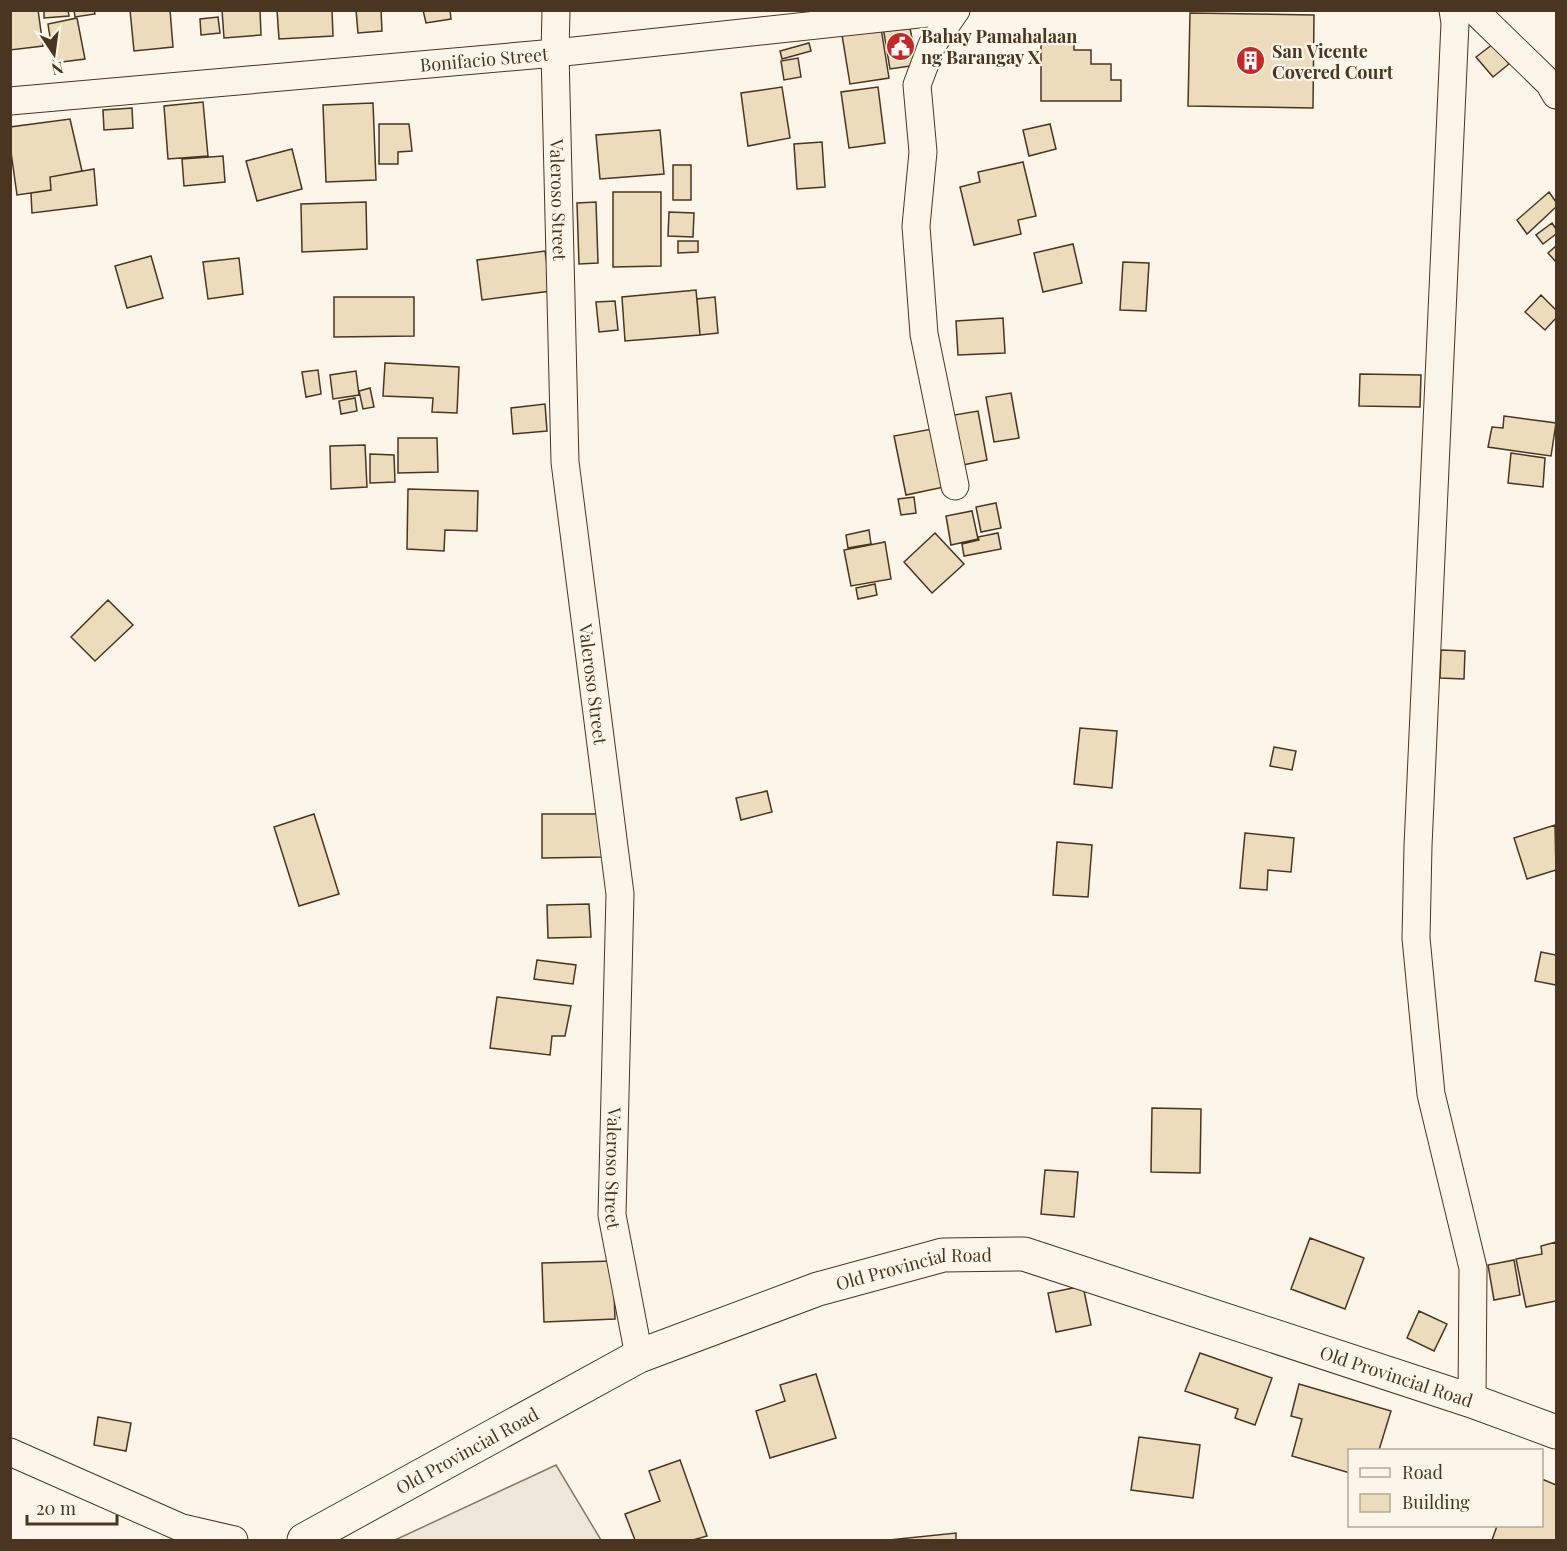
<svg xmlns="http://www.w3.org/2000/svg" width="1567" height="1551" viewBox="0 0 1567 1551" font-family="'Playfair Display',serif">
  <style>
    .grass { fill: #ede6d9; stroke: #887966; stroke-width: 1.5 }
    .building { fill: #ecdcbc; stroke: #4a3520; stroke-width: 1.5 }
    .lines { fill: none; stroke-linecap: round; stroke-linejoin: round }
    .street-casing { stroke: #4a3520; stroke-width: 29 }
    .secondary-casing { stroke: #4a3520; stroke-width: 35 }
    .street { stroke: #fbf6e9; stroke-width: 27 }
    .secondary { stroke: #fbf6e9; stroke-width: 33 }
    .labels { text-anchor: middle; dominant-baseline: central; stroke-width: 4.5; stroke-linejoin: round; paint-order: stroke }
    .poi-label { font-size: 18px; font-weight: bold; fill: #4a3520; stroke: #fbf6e9; text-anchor: start }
    .street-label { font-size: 18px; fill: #4a3520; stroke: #fbf6e9 }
  </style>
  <rect width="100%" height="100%" fill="#fbf6e9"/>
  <path class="grass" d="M 556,1465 L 601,1540 L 395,1540 Z"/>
  <path class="building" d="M 10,10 L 38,10 L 43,46 L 10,50 Z
    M 44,10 L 68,10 L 69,16 L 44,18 Z
    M 74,10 L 94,10 L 95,14 L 75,17 Z
    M 130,10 L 170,10 L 173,47 L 134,51 Z
    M 222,10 L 260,10 L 261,35 L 224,38 Z
    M 277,10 L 332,10 L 333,36 L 279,39 Z
    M 356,10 L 381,10 L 382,31 L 358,33 Z
    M 423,10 L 450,10 L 451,19 L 426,23 Z
    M 1190,13 L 1314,15 L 1313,108 L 1188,106 Z
    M 218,17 L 220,33 L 201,35 L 200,19 Z
    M 77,18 L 85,59 L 54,63 L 48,24 Z
    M 909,23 L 917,65 L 890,69 L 883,27 Z
    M 881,28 L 889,78 L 850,84 L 842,35 Z
    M 1041,33 L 1074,33 L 1074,50 L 1091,50 L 1091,64 L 1111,64 L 1111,80 L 1121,80 L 1121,101 L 1041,101 Z
    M 809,43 L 811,51 L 782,59 L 780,51 Z
    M 1493,44 L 1509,64 L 1493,77 L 1476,57 Z
    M 798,58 L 801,77 L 784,80 L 781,61 Z
    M 782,87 L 790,138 L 748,146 L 741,93 Z
    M 878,87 L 885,143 L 849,148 L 841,92 Z
    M 203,102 L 208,156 L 168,159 L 164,106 Z
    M 373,103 L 376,180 L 326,182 L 323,105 Z
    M 132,108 L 133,128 L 104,130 L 103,110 Z
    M 70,119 L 82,171 L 50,177 L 51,190 L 17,195 L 10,145 L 10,127 Z
    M 379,124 L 409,124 L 412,151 L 398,152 L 398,164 L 379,164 Z
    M 1050,124 L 1056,149 L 1029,156 L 1023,130 Z
    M 660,130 L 664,174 L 600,179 L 596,135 Z
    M 822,142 L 825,187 L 797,189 L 794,144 Z
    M 292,149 L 302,189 L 257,201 L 246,161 Z
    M 223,156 L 225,182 L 184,186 L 182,159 Z
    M 1023,162 L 1036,216 L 1018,220 L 1021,234 L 974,245 L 960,187 L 980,182 L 978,172 Z
    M 673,165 L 691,165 L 691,200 L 673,200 Z
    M 94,169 L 97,205 L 32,213 L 31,193 L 51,190 L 50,177 Z
    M 613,192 L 661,192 L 661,266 L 613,267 Z
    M 1549,192 L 1556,202 L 1556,207 L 1527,234 L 1517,220 Z
    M 366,202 L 367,249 L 302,252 L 301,204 Z
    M 596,202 L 598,263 L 579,264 L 577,203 Z
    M 669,212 L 694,213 L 693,237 L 668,236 Z
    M 1552,223 L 1556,229 L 1556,234 L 1543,244 L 1536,235 Z
    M 678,241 L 698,241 L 698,252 L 678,253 Z
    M 1073,244 L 1082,283 L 1043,292 L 1034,253 Z
    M 1556,246 L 1556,262 L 1548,253 Z
    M 545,251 L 551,291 L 482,300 L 477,260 Z
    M 151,256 L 163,298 L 127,308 L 115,266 Z
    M 239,258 L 243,294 L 208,299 L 203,262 Z
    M 1123,262 L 1149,263 L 1146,311 L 1120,310 Z
    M 696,290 L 700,335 L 625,341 L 622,297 Z
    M 1541,295 L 1556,310 L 1556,318 L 1545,330 L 1525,312 Z
    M 334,297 L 414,297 L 414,336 L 334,337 Z
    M 715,297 L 718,333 L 700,335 L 697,299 Z
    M 615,301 L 618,330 L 599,332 L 596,302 Z
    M 1003,318 L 1005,353 L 958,355 L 956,321 Z
    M 385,363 L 459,367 L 457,413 L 432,412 L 433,398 L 383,396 Z
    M 318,370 L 321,394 L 306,397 L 302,372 Z
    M 356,371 L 359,395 L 333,399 L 330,375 Z
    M 1360,374 L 1421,375 L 1420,407 L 1359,406 Z
    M 370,388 L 374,407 L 363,409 L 359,391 Z
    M 1011,393 L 1019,438 L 994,442 L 986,397 Z
    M 355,398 L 357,411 L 341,414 L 339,401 Z
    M 545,404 L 547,431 L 513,434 L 511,408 Z
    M 978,411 L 987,460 L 958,466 L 948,416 Z
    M 1504,416 L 1556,423 L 1551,456 L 1488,447 L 1492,427 L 1503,428 Z
    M 932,429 L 944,487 L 906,495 L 894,436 Z
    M 398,438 L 437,438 L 438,472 L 398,473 Z
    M 365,445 L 367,487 L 331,489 L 330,446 Z
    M 1511,453 L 1545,458 L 1543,487 L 1508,483 Z
    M 370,454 L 394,455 L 395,482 L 370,483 Z
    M 408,489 L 478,491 L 477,531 L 445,530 L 444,551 L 407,549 Z
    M 914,497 L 916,513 L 901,515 L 898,499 Z
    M 996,503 L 1001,528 L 981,532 L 976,507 Z
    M 972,511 L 978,539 L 951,545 L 946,516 Z
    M 869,530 L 871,544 L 848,548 L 846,535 Z
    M 935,533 L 964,564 L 932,593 L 904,562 Z
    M 998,533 L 1001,549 L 964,556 L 962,544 L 979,540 L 978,537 Z
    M 885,542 L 891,579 L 851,586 L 844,550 Z
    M 875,584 L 877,595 L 858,599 L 856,588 Z
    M 108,600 L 133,625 L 95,661 L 71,637 Z
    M 1441,650 L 1465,651 L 1464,679 L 1440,678 Z
    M 1080,728 L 1117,731 L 1112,788 L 1074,784 Z
    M 1274,747 L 1296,751 L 1292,770 L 1270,766 Z
    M 767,791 L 772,812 L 741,820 L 736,798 Z
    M 314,814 L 339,894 L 299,906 L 274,827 Z
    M 542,814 L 605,814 L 605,857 L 542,858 Z
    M 1555,825 L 1556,870 L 1527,879 L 1514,838 Z
    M 1245,833 L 1294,838 L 1291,872 L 1268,870 L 1267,890 L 1240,888 Z
    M 1057,842 L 1092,845 L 1088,897 L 1053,895 Z
    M 589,904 L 591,937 L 548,938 L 547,905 Z
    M 1541,952 L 1556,955 L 1556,985 L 1535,981 Z
    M 537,960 L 576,965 L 573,984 L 534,979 Z
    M 497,997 L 571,1006 L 565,1036 L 552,1036 L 550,1055 L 490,1048 Z
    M 1152,1108 L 1201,1109 L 1200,1173 L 1151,1172 Z
    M 1045,1170 L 1078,1172 L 1074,1217 L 1041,1214 Z
    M 1310,1238 L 1364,1258 L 1345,1309 L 1291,1289 Z
    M 1556,1242 L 1556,1301 L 1526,1307 L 1516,1259 L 1542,1254 L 1541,1246 Z
    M 1514,1260 L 1520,1295 L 1494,1300 L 1488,1265 Z
    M 613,1261 L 615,1319 L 544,1322 L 542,1263 Z
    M 1083,1286 L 1091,1325 L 1056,1332 L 1048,1293 Z
    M 1419,1311 L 1447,1324 L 1434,1351 L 1407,1338 Z
    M 1200,1353 L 1272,1378 L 1255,1425 L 1235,1418 L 1238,1409 L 1185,1391 Z
    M 816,1374 L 836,1438 L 770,1458 L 756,1411 L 785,1401 L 780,1385 Z
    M 1299,1384 L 1391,1411 L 1379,1450 L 1350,1450 L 1350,1473 L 1292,1456 L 1302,1419 L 1291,1416 Z
    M 98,1417 L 131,1423 L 126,1451 L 94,1445 Z
    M 1139,1437 L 1200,1445 L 1193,1498 L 1131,1490 Z
    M 680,1460 L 707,1536 L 693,1540 L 635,1540 L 625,1514 L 660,1501 L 649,1471 Z
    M 1542,1479 L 1556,1485 L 1556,1540 L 1492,1540 L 1497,1526 L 1542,1526 Z
    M 956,1533 L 956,1540 L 889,1540 Z"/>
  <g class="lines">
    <defs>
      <g id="street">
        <path id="s1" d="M 556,10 L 555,53 L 565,462 L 620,894 L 612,1215 L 639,1356"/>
        <path d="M 1453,10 L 1455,23 L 1418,846 L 1416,938 L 1431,1094 L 1473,1268 L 1472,1401"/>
        <path d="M 1474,10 L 1549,83 L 1556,95"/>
        <path id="s2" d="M 10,101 L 555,53 L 956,10"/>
        <path d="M 955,486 L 924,334 L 916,226 L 923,152 L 917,85 L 932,45 L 956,10"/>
        <path d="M 10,1452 L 182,1528 L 234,1540"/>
      </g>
      <g id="secondary">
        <path id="s3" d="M 304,1540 L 639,1356 L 818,1289 L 943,1255 L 1024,1254 L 1472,1401 L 1556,1432"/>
      </g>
    </defs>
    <use href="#street" class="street-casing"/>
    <use href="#secondary" class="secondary-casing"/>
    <use href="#street" class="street"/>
    <use href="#secondary" class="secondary"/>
  </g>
  <defs>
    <symbol id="civic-disc" viewBox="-11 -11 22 22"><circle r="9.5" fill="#c62828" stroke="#fbf6e9"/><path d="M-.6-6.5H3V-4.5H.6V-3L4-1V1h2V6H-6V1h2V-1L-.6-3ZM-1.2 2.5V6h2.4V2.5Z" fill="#fff"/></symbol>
    <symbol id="building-disc" viewBox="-11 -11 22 22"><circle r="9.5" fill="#c62828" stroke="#fbf6e9"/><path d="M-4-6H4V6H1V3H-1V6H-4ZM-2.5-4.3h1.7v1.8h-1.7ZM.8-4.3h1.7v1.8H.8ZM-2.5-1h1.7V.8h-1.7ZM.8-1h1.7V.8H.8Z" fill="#fff"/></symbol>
  </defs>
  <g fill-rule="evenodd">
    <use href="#civic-disc" x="884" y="30" width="33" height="33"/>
    <use href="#building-disc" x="1234" y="44" width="33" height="33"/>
  </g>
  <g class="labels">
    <g class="poi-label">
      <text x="921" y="36">Bahay Pamahalaan<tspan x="921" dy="21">ng Barangay X</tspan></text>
      <text x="1272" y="51">San Vicente<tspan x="1272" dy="21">Covered Court</tspan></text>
    </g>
    <g class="street-label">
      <text stroke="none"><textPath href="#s2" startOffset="476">Bonifacio Street</textPath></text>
      <text stroke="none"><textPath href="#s1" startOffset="190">Valeroso Street</textPath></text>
      <text stroke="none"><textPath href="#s1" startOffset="676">Valeroso Street</textPath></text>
      <text stroke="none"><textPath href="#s1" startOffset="1162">Valeroso Street</textPath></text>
      <text stroke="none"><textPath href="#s3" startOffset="672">Old Provincial Road</textPath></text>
      <text stroke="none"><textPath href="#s3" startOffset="1176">Old Provincial Road</textPath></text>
      <text stroke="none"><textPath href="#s3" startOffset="186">Old Provincial Road</textPath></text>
    </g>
  </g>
  <rect width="1567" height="1551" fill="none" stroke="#4a3520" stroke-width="24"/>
  <rect x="1348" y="1449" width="195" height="78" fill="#fbf6e9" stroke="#b4a999" stroke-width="1.5"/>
  <rect x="1360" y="1468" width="30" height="9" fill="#fbf6e9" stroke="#b4a999" stroke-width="1.5"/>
  <text x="1402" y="1479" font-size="18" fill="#4a3520">Road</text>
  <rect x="1360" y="1494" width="30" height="18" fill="#ecdcbc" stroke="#b4a999" stroke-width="1.5"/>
  <text x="1402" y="1509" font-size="18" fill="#4a3520">Building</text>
  <g transform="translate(54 54) rotate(167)" stroke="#fbf6e9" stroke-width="4.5" paint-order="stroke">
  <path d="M0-4.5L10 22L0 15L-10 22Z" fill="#4a3520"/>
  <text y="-9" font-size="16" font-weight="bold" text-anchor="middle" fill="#4a3520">N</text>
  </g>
  <path d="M27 1515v9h90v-9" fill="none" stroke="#4a3520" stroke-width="3"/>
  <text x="36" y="1515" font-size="18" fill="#4a3520" stroke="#fbf6e9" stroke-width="4.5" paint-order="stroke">20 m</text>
</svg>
